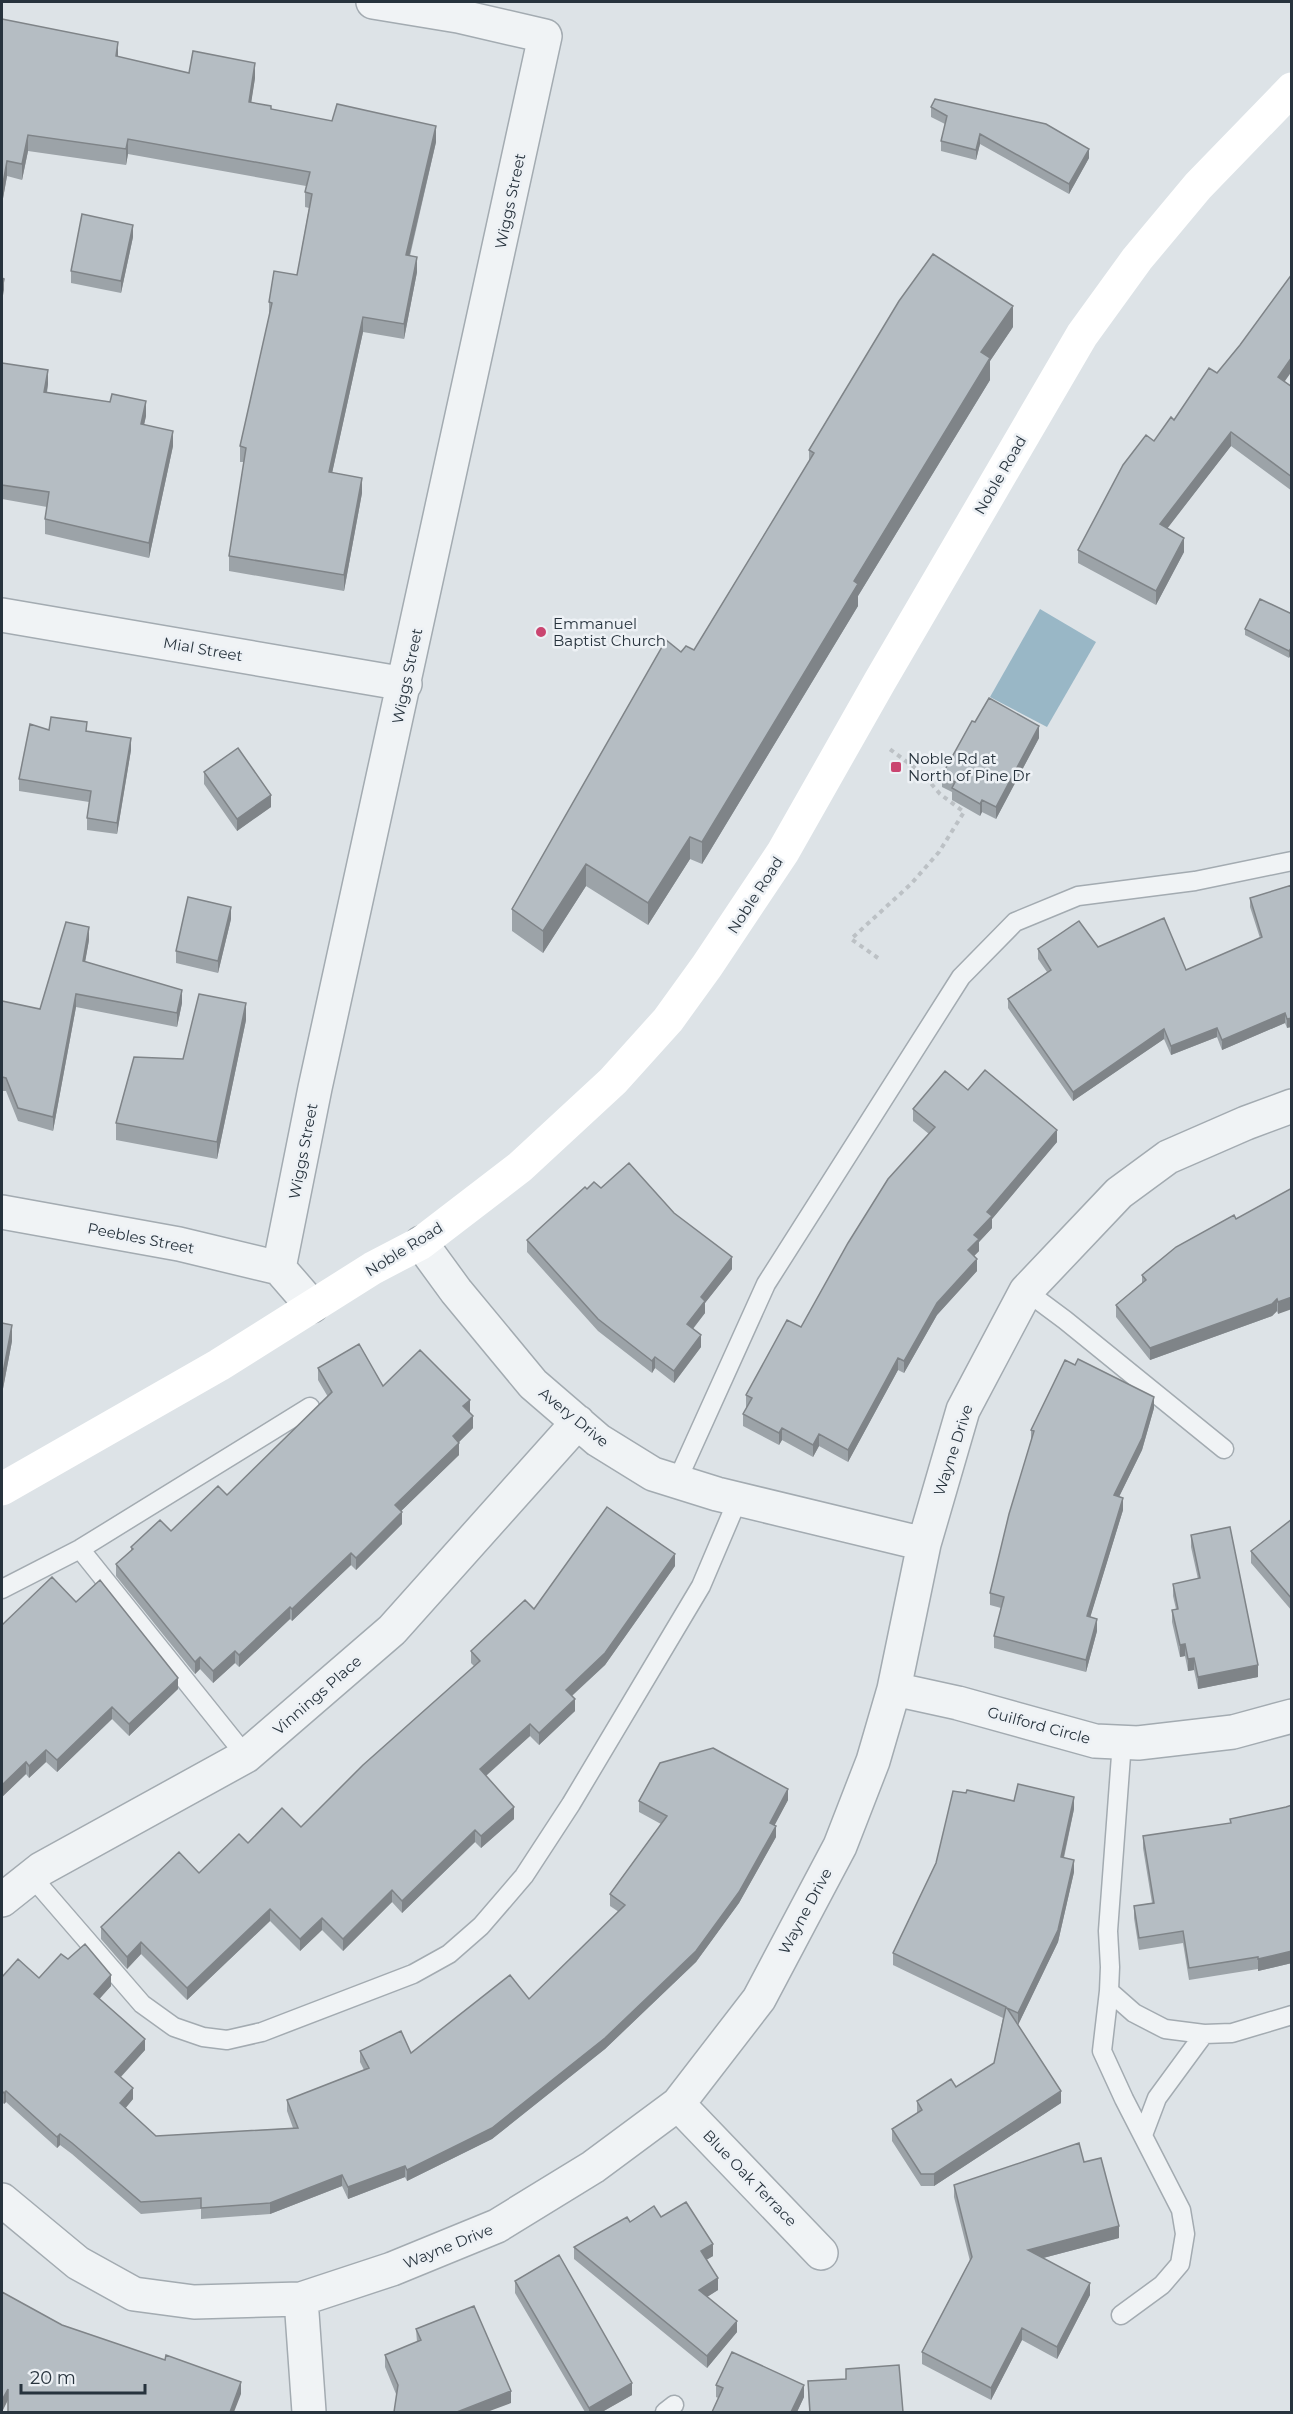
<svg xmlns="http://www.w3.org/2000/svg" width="1293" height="2414" viewBox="0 0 1293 2414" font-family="Montserrat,sans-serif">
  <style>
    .water { fill: #99b7c6 }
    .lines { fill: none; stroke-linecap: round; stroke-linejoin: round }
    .lane-casing { stroke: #a3abb1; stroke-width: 21 }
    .street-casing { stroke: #a3abb1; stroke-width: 36 }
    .path { stroke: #bcc1c5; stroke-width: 4; stroke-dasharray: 4.5 4.5; stroke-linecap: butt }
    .lane { stroke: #f0f3f5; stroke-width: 18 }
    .street { stroke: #f0f3f5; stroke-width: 33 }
    .secondary { stroke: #fff; stroke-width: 33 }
    .wall { fill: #9ca3a8 }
    .shaded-wall { fill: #7f8488 }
    .building { fill: #b5bdc3; stroke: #7f8488; stroke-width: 1.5 }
    .poi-dot { fill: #ca4570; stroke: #edf1f5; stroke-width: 2 }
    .labels { text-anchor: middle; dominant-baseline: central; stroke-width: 5; stroke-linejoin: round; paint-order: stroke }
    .street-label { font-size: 15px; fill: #27333d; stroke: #edf1f5 }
    .poi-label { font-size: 15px; fill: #27333d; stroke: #edf1f5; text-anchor: start }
  </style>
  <rect width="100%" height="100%" fill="#dde3e7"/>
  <path class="water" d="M 1040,609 L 1096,642 L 1047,727 L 990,697 Z"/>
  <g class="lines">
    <defs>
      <path id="lane" d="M 1026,1291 L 1065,1320 L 1224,1449
        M 677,1481 L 766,1284 L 961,977 L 1015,922 L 1078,896 L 1195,881 L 1292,861
        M 80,1549 L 246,1756
        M 2,1589 L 80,1549 L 310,1407
        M 1122,1742 L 1108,1931 L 1110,1967 L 1109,1991 L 1134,2013 L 1165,2029 L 1204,2034 L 1232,2033 L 1292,2015
        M 32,1877 L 142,2004 L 174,2027 L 203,2037 L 227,2040 L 262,2032 L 413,1974 L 449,1954 L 481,1926 L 524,1876 L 571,1804 L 701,1586 L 738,1499
        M 1109,1991 L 1102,2051 L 1124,2099 L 1181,2210 L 1185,2234 L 1180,2264 L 1162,2285 L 1121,2315
        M 1143,2135 L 1157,2098 L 1204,2034
        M 665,2412 L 674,2405"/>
      <path id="street" d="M 2,615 L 405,684
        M 2,1212 L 179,1244 L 279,1268
        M 421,1243 L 456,1291 L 533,1384 L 598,1440 L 653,1474 L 717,1494 L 924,1544
        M 312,1306 L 279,1268 L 315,1088 L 545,36 L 458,16 L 373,2
        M 894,1689 L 958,1703 L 1095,1741 L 1138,1743 L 1233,1732 L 1292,1716
        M 2,1900 L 41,1869 L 246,1756 L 392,1630 L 578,1422
        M 678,2104 L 821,2253
        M 2,2200 L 78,2263 L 134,2294 L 194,2302 L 301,2299 L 392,2269 L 497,2226 L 593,2167 L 678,2104 L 759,1999 L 840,1846 L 873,1761 L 894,1689 L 924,1544 L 963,1410 L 1026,1291 L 1119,1193 L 1168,1157 L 1246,1123 L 1292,1106
        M 301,2299 L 309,2412"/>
    </defs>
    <use href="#lane" class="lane-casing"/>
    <use href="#street" class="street-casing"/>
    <path class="path" d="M 878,958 L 851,939 L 911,884 L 939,852 L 964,812 L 940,794 L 923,774 L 887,747"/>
    <use href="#lane" class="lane"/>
    <use href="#street" class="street"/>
    <path class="secondary" d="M 2,1489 L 219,1365 L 373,1268 L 421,1243 L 520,1167 L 613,1081 L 668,1020 L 707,966 L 783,852 L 880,681 L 1082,335 L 1137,259 L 1198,186 L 1292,89"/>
  </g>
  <path class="wall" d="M 2,21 L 118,57 L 189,73 L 255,78 L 251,102 L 271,109 L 436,142 L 410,256 L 417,272 L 404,339 L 363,332 L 332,473 L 362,493 L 344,591 L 229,571 L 229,556 L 244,462 L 240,462 L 240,446 L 269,317 L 269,302 L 297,275 L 309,208 L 305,207 L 305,192 L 306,186 L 128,154 L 126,165 L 28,151 L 22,180 L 7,176 L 2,204 Z
    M 931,107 L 1089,158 L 1069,194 L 980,144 L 976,160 L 941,151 L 941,141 L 945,124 L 931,117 Z
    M 133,237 L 121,293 L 71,283 L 71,271 Z
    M 1013,327 L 990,361 L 990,380 L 858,596 L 858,606 L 702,864 L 690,859 L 648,925 L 586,886 L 543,953 L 512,931 L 512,909 L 681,652 L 694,650 L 809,462 L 809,450 Z
    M 1240,345 L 1292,387 L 1292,491 L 1231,446 L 1167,528 L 1184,552 L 1156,605 L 1078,563 L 1078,550 L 1154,441 L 1217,373 Z
    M 2,363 L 48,384 L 47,393 L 146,416 L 144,424 L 173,446 L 149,558 L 45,534 L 45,519 L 47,507 L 2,499 Z
    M 1292,614 L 1289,658 L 1245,635 L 1245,629 Z
    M 975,722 L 1039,738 L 996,819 L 982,812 L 980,816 L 952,800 L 952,792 L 942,787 L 942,775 Z
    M 49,730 L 87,731 L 131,750 L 117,834 L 87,830 L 87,818 L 89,802 L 19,791 L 19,779 Z
    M 204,772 L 271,807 L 237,831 L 204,784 Z
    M 1292,885 L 1287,1028 L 1285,1023 L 1222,1050 L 1217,1037 L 1171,1055 L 1164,1039 L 1073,1101 L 1008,1008 L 1008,999 L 1047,972 L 1038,959 L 1038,949 L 1098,947 L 1186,970 L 1260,938 L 1250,907 L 1250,898 Z
    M 231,919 L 218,973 L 176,963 L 176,951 Z
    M 89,940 L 85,961 L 182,1003 L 177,1027 L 76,1007 L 53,1131 L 18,1121 L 6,1091 L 2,1091 L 2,1001 L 40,1009 Z
    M 246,1020 L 217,1159 L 116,1140 L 116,1123 L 183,1059 Z
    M 968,1090 L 1057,1142 L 992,1219 L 992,1228 L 979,1242 L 979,1251 L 974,1256 L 977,1271 L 937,1315 L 904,1373 L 898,1370 L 848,1462 L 819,1446 L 813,1457 L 782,1440 L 779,1445 L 743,1426 L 743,1414 L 747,1408 L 746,1407 L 746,1395 L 801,1327 L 929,1134 L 913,1121 L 913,1109 Z
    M 601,1188 L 674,1213 L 732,1269 L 705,1303 L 705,1313 L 693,1329 L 701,1347 L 674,1383 L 655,1368 L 652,1373 L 598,1331 L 527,1252 L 527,1240 L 587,1189 Z
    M 1292,1188 L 1278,1314 L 1277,1311 L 1272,1316 L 1150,1360 L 1116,1317 L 1116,1305 L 1142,1284 L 1142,1275 L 1236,1219 Z
    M 2,1323 L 12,1341 L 2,1394 Z
    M 318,1368 L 383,1386 L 470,1412 L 473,1428 L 459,1442 L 459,1455 L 401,1511 L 402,1524 L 356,1570 L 351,1565 L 292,1621 L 290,1619 L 239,1667 L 235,1663 L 213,1683 L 200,1669 L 195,1674 L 116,1576 L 116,1564 L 131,1551 L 131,1547 L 171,1531 L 227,1495 L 328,1397 L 318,1380 Z
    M 1154,1408 L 1142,1450 L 1119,1497 L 1123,1510 L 1090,1617 L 1097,1631 L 1086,1672 L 994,1648 L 994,1636 L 1001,1608 L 990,1605 L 990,1593 L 1031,1442 L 1031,1430 Z
    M 1292,1519 L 1292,1611 L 1251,1563 L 1251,1551 Z
    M 1191,1535 L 1258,1677 L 1198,1689 L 1194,1670 L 1188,1671 L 1185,1656 L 1180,1657 L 1172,1622 L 1172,1610 L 1176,1609 L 1173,1596 L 1173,1584 L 1198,1579 L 1191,1547 Z
    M 675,1566 L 605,1665 L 572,1696 L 575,1711 L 539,1745 L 530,1736 L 486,1776 L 514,1819 L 481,1848 L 475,1842 L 402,1913 L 392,1902 L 343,1951 L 322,1930 L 300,1951 L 270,1921 L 187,2000 L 141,1954 L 127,1969 L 101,1939 L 101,1927 L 199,1873 L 248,1843 L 301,1827 L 474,1666 L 471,1663 L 471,1651 L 534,1609 Z
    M 76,1602 L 178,1689 L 129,1736 L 112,1719 L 57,1772 L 46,1762 L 29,1778 L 26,1774 L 2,1797 Z
    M 788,1800 L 774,1825 L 776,1837 L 739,1903 L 696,1962 L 605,2049 L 492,2139 L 407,2181 L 405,2177 L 348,2199 L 342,2186 L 270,2214 L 201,2219 L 201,2209 L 141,2214 L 72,2154 L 60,2145 L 57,2148 L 6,2102 L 4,2104 L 2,2102 L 2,1977 L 39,1978 L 68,1959 L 111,1986 L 99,1999 L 145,2050 L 121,2077 L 133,2099 L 125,2108 L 156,2136 L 293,2128 L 287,2111 L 287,2100 L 364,2070 L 360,2062 L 360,2051 L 411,2053 L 529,1999 L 619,1912 L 610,1906 L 610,1894 L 661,1824 L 639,1812 L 639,1801 Z
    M 1014,1801 L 1074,1809 L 1064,1858 L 1074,1872 L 1058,1942 L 1018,2025 L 1061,2103 L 934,2186 L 921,2186 L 892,2141 L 892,2129 L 917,2113 L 917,2101 L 956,2087 L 994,2063 L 1003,2018 L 893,1965 L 893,1953 L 936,1863 Z
    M 1292,1805 L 1292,1963 L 1258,1971 L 1258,1969 L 1189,1980 L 1183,1943 L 1139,1950 L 1134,1918 L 1134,1906 L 1152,1903 L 1143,1848 L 1143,1836 L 1230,1823 L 1230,1819 L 1286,1807 Z
    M 1084,2162 L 1119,2238 L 1043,2258 L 1090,2295 L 1057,2359 L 1022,2340 L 991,2400 L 922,2364 L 922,2352 L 970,2261 L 954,2197 L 954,2185 Z
    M 661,2217 L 713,2256 L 706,2260 L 718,2290 L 707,2297 L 737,2332 L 707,2368 L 574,2259 L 574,2247 L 630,2222 Z
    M 515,2281 L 632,2395 L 602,2412 L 585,2412 L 515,2293 Z
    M 416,2329 L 511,2403 L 396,2394 L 385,2367 L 385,2355 L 417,2342 Z
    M 846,2369 L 903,2412 L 809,2412 L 808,2381 L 846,2379 Z
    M 716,2385 L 804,2397 L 797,2412 L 712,2412 L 718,2398 L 716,2397 Z"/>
  <path class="shaded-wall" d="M 118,42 L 118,58 L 116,56 Z
    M 255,63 L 255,78 L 249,117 L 249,102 Z
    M 436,126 L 436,142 L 406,270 L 406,255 Z
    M 980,134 L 980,144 L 976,160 L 976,150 Z
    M 28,135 L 28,151 L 22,180 L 22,164 Z
    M 128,139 L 128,154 L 126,165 L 126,149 Z
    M 1089,149 L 1089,158 L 1069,194 L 1069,184 Z
    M 7,161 L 7,176 L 2,204 L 2,189 Z
    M 133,225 L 133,237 L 121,293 L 121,281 Z
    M 417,257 L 417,272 L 404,339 L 404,324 Z
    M 4,279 L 4,290 L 2,301 L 2,289 Z
    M 1013,306 L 1013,327 L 990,361 L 990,380 L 858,596 L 858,606 L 702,864 L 702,842 L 854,581 L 981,352 Z
    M 363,317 L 363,332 L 329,487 L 329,472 Z
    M 1292,357 L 1292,371 L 1278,391 L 1278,377 Z
    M 48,370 L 48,384 L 44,407 L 44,392 Z
    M 146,401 L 146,416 L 141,439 L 141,424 Z
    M 173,431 L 173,446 L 149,558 L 149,543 Z
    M 1231,432 L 1231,446 L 1160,538 L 1160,524 Z
    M 362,478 L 362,493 L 344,591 L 344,575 Z
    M 1184,538 L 1184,552 L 1156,605 L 1156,591 Z
    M 1292,647 L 1292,653 L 1289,658 L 1289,651 Z
    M 1039,726 L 1039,738 L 996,819 L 996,807 Z
    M 131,738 L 131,750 L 117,834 L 117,823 Z
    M 271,795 L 271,807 L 237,831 L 237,819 Z
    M 982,800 L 982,812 L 980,816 L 980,804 Z
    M 690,837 L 690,859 L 648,925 L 648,903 Z
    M 586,864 L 586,886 L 543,953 L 543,931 Z
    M 231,907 L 231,919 L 218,973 L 218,961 Z
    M 89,927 L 89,940 L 83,974 L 83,961 Z
    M 182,990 L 182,1003 L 177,1027 L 177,1013 Z
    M 76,994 L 76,1007 L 53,1131 L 53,1117 Z
    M 246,1003 L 246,1020 L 217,1159 L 217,1142 Z
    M 1285,1013 L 1285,1023 L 1222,1050 L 1222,1040 Z
    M 1292,1018 L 1292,1027 L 1287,1028 L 1287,1019 Z
    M 1217,1028 L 1217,1037 L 1171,1055 L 1171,1046 Z
    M 1164,1029 L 1164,1039 L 1073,1101 L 1073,1092 Z
    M 1057,1130 L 1057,1142 L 992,1219 L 992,1228 L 979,1242 L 979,1251 L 968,1262 L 968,1250 L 974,1235 L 987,1212 Z
    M 732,1257 L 732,1269 L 705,1303 L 705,1313 L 687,1336 L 687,1324 L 701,1297 Z
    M 977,1259 L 977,1271 L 937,1315 L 904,1373 L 904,1361 L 937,1303 Z
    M 1292,1297 L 1292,1309 L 1278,1314 L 1278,1302 Z
    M 1277,1299 L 1277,1311 L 1272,1316 L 1150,1360 L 1150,1348 Z
    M 12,1325 L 12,1341 L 2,1394 L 2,1378 Z
    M 701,1335 L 701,1347 L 674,1383 L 674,1371 Z
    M 655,1357 L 655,1368 L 652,1373 L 652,1361 Z
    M 898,1358 L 898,1370 L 848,1462 L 848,1450 Z
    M 1154,1397 L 1154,1408 L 1142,1450 L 1114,1507 L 1114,1495 Z
    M 470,1400 L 470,1412 L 463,1418 L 463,1406 Z
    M 473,1416 L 473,1428 L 453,1448 L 453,1436 Z
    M 782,1428 L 782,1440 L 779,1445 L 779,1433 Z
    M 819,1434 L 819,1446 L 813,1457 L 813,1445 Z
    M 459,1443 L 459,1455 L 395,1517 L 395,1505 Z
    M 1123,1498 L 1123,1510 L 1087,1628 L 1087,1616 Z
    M 402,1512 L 402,1524 L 356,1570 L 356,1558 Z
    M 351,1553 L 351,1565 L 292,1621 L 292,1609 Z
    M 675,1554 L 675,1566 L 605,1665 L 566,1701 L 566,1690 Z
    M 290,1607 L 290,1619 L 239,1667 L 239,1655 Z
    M 1097,1619 L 1097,1631 L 1086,1672 L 1086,1660 Z
    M 1185,1644 L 1185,1656 L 1180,1657 L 1180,1645 Z
    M 235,1651 L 235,1663 L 213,1683 L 213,1671 Z
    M 200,1657 L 200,1669 L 195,1674 L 195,1662 Z
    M 1194,1658 L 1194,1670 L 1188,1671 L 1188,1659 Z
    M 1258,1665 L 1258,1677 L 1198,1689 L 1198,1677 Z
    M 178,1678 L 178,1689 L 129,1736 L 129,1724 Z
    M 575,1699 L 575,1711 L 539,1745 L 539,1733 Z
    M 112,1707 L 112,1719 L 57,1772 L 57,1760 Z
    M 530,1724 L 530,1736 L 480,1781 L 480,1769 Z
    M 46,1750 L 46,1762 L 29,1778 L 29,1766 Z
    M 26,1762 L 26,1774 L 2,1797 L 2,1785 Z
    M 788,1789 L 788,1800 L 770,1834 L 770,1823 Z
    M 1074,1797 L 1074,1809 L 1061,1869 L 1061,1857 Z
    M 514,1807 L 514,1819 L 481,1848 L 481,1836 Z
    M 776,1826 L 776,1837 L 739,1903 L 696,1962 L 605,2049 L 492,2139 L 407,2181 L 407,2170 Z
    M 475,1830 L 475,1842 L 402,1913 L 402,1901 Z
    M 1074,1860 L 1074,1872 L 1058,1942 L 1018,2025 L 1018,2013 Z
    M 392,1890 L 392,1902 L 343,1951 L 343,1939 Z
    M 270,1909 L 270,1921 L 187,2000 L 187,1988 Z
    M 322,1918 L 322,1930 L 300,1951 L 300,1939 Z
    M 141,1942 L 141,1954 L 127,1969 L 127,1957 Z
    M 1292,1951 L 1292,1963 L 1258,1971 L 1258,1959 Z
    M 111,1975 L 111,1986 L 94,2005 L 94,1994 Z
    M 145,2039 L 145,2050 L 115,2083 L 115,2072 Z
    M 133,2088 L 133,2099 L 120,2115 L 120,2103 Z
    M 6,2091 L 6,2102 L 4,2104 L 4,2093 Z
    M 1061,2091 L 1061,2103 L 934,2186 L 934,2174 Z
    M 60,2134 L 60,2145 L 57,2148 L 57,2137 Z
    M 405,2166 L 405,2177 L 348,2199 L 348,2187 Z
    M 342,2175 L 342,2186 L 270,2214 L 270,2203 Z
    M 1119,2226 L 1119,2238 L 1028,2262 L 1028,2250 Z
    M 713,2244 L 713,2256 L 701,2263 L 701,2251 Z
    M 718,2278 L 718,2290 L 699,2302 L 699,2290 Z
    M 1090,2283 L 1090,2295 L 1057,2359 L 1057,2347 Z
    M 737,2321 L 737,2332 L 707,2368 L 707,2356 Z
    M 1022,2328 L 1022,2340 L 991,2400 L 991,2388 Z
    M 241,2382 L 241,2394 L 234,2412 L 230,2412 Z
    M 632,2383 L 632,2395 L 602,2412 L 589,2412 L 589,2408 Z
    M 804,2385 L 804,2397 L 797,2412 L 791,2412 Z
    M 8,2389 L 8,2400 L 2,2412 L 2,2400 Z
    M 511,2391 L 511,2403 L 487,2412 L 457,2412 Z"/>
  <path class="building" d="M 2,19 L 118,42 L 116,56 L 189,73 L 193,51 L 255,63 L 249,102 L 271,106 L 271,109 L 332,121 L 337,104 L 436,126 L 406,255 L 417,257 L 404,324 L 363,317 L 329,472 L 362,478 L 344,575 L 229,556 L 246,448 L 240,446 L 272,303 L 269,302 L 274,271 L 297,275 L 312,194 L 305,192 L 310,172 L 128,139 L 126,149 L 28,135 L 22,164 L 7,161 L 2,189 Z
    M 935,99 L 1046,124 L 1089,149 L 1069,184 L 980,134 L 976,150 L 941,141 L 947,116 L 931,107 Z
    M 82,214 L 133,225 L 121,281 L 71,271 Z
    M 933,254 L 1013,306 L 981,352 L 990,358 L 854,581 L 858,584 L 702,842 L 690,837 L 648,903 L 586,864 L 543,931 L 512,909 L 666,640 L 681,652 L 686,646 L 694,650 L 814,453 L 809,450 L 899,301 Z
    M 1292,274 L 1292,357 L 1278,377 L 1292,387 L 1292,477 L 1231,432 L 1160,524 L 1184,538 L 1156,591 L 1078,550 L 1123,465 L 1146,435 L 1154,441 L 1171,417 L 1174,420 L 1209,368 L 1217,373 L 1240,345 Z
    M 2,278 L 4,279 L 2,289 Z
    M 2,363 L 48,370 L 44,392 L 110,402 L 112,394 L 146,401 L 141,424 L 173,431 L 149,543 L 45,519 L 49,492 L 2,485 Z
    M 1260,599 L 1292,614 L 1292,647 L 1289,651 L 1245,629 Z
    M 989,698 L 1039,726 L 996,807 L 982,800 L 980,804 L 952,788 L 955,782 L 942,775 L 972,721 L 975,722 Z
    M 51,717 L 87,722 L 86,731 L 131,738 L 117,823 L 87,818 L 91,791 L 19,779 L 30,724 L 49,730 Z
    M 238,748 L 271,795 L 237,819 L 204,772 Z
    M 1292,885 L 1292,1018 L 1287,1019 L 1285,1013 L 1222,1040 L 1217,1028 L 1171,1046 L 1164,1029 L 1073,1092 L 1008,999 L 1051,970 L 1038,949 L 1079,921 L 1098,947 L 1164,918 L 1186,970 L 1262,937 L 1250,898 Z
    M 188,897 L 231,907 L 218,961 L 176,951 Z
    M 66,922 L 89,927 L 83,961 L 182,990 L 177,1013 L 76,994 L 53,1117 L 18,1108 L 6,1078 L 2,1077 L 2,1001 L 40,1009 Z
    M 199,994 L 246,1003 L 217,1142 L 116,1123 L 134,1057 L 183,1059 Z
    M 985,1070 L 1057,1130 L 987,1212 L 992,1216 L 974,1235 L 979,1239 L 968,1250 L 977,1259 L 937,1303 L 904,1361 L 898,1358 L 848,1450 L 819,1434 L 813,1445 L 782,1428 L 779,1433 L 743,1414 L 752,1398 L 746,1395 L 787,1320 L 801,1327 L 848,1243 L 888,1179 L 935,1127 L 913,1109 L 945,1071 L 968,1090 Z
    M 629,1163 L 674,1213 L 732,1257 L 701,1297 L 705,1301 L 687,1324 L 701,1335 L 674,1371 L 655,1357 L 652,1361 L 598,1319 L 527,1240 L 585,1187 L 587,1189 L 594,1182 L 601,1188 Z
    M 1292,1188 L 1292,1297 L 1278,1302 L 1277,1299 L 1272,1304 L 1150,1348 L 1116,1305 L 1146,1280 L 1142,1275 L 1176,1247 L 1234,1215 L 1236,1219 Z
    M 2,1323 L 12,1325 L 2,1378 Z
    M 359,1344 L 383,1386 L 420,1350 L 470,1400 L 463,1406 L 473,1416 L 453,1436 L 459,1443 L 395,1505 L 402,1512 L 356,1558 L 351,1553 L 292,1609 L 290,1607 L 239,1655 L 235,1651 L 213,1671 L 200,1657 L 195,1662 L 116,1564 L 133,1549 L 131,1547 L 160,1520 L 171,1531 L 218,1486 L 227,1495 L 332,1392 L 318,1368 Z
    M 1078,1359 L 1154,1397 L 1142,1438 L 1114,1495 L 1123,1498 L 1087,1616 L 1097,1619 L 1086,1660 L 994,1636 L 1004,1597 L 990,1593 L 1009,1514 L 1034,1431 L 1031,1430 L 1065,1360 L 1075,1365 Z
    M 607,1507 L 675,1554 L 605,1653 L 566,1690 L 575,1699 L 539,1733 L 530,1724 L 480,1769 L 514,1807 L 481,1836 L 475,1830 L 402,1901 L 392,1890 L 343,1939 L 322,1918 L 300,1939 L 270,1909 L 187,1988 L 141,1942 L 127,1957 L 101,1927 L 179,1852 L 199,1873 L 239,1834 L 248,1843 L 282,1808 L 301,1827 L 363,1765 L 480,1661 L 471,1651 L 525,1600 L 534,1609 Z
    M 1292,1519 L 1292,1599 L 1251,1551 Z
    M 1230,1527 L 1258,1665 L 1198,1677 L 1194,1658 L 1188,1659 L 1185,1644 L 1180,1645 L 1172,1610 L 1178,1609 L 1173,1584 L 1200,1578 L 1191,1535 Z
    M 52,1577 L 76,1602 L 100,1580 L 178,1678 L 129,1724 L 112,1707 L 57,1760 L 46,1750 L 29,1766 L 26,1762 L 2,1785 L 2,1625 Z
    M 713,1748 L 788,1789 L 770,1823 L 776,1826 L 739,1892 L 696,1951 L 605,2038 L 492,2128 L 407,2170 L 405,2166 L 348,2187 L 342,2175 L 270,2203 L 201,2208 L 201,2198 L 141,2202 L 72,2143 L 60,2134 L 57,2137 L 6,2091 L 4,2093 L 2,2091 L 2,1977 L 18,1959 L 39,1978 L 61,1954 L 68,1959 L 85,1944 L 111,1975 L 94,1994 L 145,2039 L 115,2072 L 133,2088 L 120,2103 L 156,2136 L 298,2128 L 287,2100 L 369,2068 L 360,2051 L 401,2031 L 411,2053 L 510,1975 L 529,1999 L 625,1905 L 610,1894 L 667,1816 L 639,1801 L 660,1763 Z
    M 1018,1784 L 1074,1797 L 1061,1857 L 1074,1860 L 1058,1930 L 1018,2013 L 1007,2008 L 1061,2091 L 934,2174 L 921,2174 L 892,2129 L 922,2110 L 917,2101 L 951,2079 L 956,2087 L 994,2063 L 1006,2007 L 893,1953 L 936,1863 L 953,1791 L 966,1793 L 967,1790 L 1014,1801 Z
    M 1292,1805 L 1292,1951 L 1258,1959 L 1258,1957 L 1189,1968 L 1183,1931 L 1139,1938 L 1134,1906 L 1154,1903 L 1143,1836 L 1231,1823 L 1230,1819 L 1286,1807 Z
    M 1079,2143 L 1084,2162 L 1101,2158 L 1119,2226 L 1028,2250 L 1090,2283 L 1057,2347 L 1022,2328 L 991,2388 L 922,2352 L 972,2257 L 954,2185 Z
    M 686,2202 L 713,2244 L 701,2251 L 718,2278 L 699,2290 L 737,2321 L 707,2356 L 574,2247 L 627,2217 L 630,2222 L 654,2206 L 661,2217 Z
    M 559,2255 L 632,2383 L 589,2408 L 515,2281 Z
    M 2,2292 L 62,2325 L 165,2360 L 166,2355 L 241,2382 L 230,2412 L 8,2412 L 8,2389 L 2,2400 Z
    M 474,2306 L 511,2391 L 457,2412 L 394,2412 L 398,2385 L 385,2355 L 421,2340 L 416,2329 Z
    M 732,2352 L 804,2385 L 791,2412 L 712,2412 L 723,2388 L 716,2385 Z
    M 899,2365 L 903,2412 L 810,2412 L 808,2381 L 846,2379 L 846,2369 Z"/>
  <g class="poi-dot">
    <circle cx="541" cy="632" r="6"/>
    <rect x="890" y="761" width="12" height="12" rx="3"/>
  </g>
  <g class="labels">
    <g class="street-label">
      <text transform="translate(510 201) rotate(-78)">Wiggs Street</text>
      <text transform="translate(1000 475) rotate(-60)">Noble Road</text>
      <text transform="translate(203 649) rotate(10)">Mial Street</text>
      <text transform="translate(407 676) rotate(-78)">Wiggs Street</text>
      <text transform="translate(755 895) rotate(-57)">Noble Road</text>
      <text transform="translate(303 1151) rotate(-79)">Wiggs Street</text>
      <text transform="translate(141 1238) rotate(11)">Peebles Street</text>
      <text transform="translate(404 1249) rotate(-32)">Noble Road</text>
      <text transform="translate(574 1417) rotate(39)">Avery Drive</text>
      <text transform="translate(953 1450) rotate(-72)">Wayne Drive</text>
      <text transform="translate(317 1695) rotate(-41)">Vinnings Place</text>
      <text transform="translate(1039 1725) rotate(15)">Guilford Circle</text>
      <text transform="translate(805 1911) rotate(-62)">Wayne Drive</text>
      <text transform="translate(750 2178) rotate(46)">Blue Oak Terrace</text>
      <text transform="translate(448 2246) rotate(-22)">Wayne Drive</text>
    </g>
    <g class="poi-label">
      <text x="553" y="623">Emmanuel<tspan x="553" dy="17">Baptist Church</tspan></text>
      <text x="908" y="758">Noble Rd at<tspan x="908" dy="17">North of Pine Dr</tspan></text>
    </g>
  </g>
  <rect width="1293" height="2414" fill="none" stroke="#27333d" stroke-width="6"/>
  <path d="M21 2384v9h124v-9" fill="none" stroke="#27333d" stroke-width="3"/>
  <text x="30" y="2384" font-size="18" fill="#27333d" stroke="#edf1f5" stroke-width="4.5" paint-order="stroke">20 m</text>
</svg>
